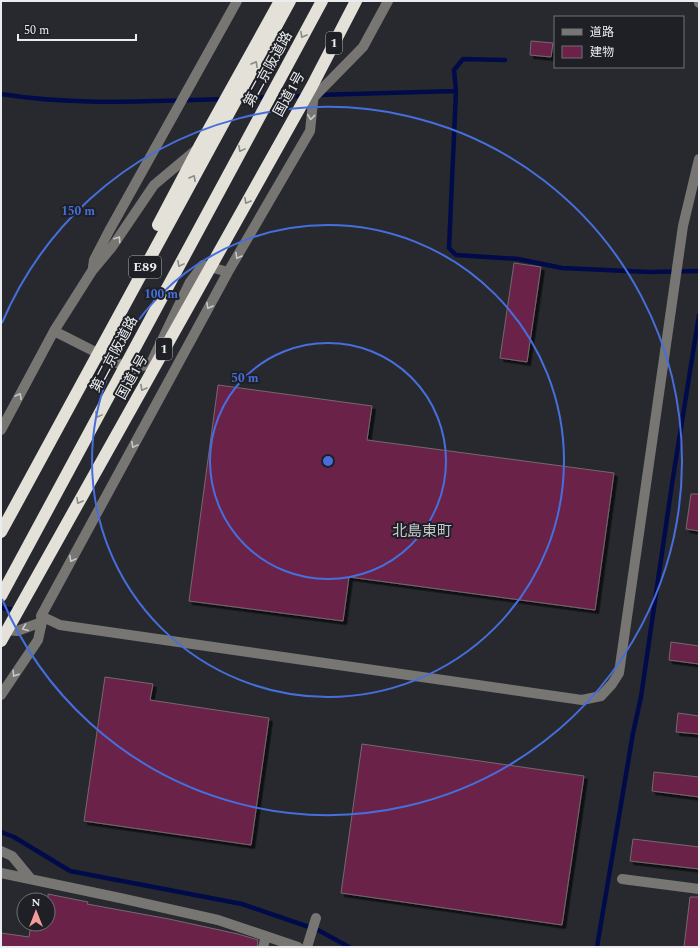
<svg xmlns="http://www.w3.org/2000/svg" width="700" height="948" viewBox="0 0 700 948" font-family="Spectral,'Noto Sans JP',serif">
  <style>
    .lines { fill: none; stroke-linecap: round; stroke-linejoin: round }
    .stream { stroke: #010b49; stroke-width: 4.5 }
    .building { fill: #6b2148; stroke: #726a6e; filter: url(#shadow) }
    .minor { stroke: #777673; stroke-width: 10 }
    .highway { stroke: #e4e1d9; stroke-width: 12 }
    .oneway { stroke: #8b8a88 }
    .oneway2 { stroke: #c8c9ca }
    .ring { fill: none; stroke: #466edd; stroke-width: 2 }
    .labels { text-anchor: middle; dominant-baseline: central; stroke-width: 4; stroke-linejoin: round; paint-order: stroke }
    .shield { fill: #1e2025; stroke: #adafb2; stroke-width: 1 }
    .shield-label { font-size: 13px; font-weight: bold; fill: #eaecef }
    .street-label { font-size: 14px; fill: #eaecef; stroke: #1e2025 }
    .neighbourhood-label { font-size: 15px; fill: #c5c7ce; stroke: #1e2025 }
    .centre { fill: #466edd; stroke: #1e2025; stroke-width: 2 }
    .ring-label { font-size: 12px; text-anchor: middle; font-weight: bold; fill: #466edd; stroke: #1e2025; stroke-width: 4; stroke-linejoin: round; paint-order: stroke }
  </style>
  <defs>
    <filter id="shadow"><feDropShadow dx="3.5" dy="3.5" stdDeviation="0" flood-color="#0009"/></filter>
  </defs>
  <rect width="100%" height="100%" fill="#28292f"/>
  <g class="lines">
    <path class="stream" d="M 505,60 L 463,59 L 454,70 L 456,91 L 449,248 L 456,255 L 518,259 L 562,268 L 649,272 L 699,271
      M 1,94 C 75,106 150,101 224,99
      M 317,95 L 456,91
      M 239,98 L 304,96
      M 1,608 L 17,610
      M 1,832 L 14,837 L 70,871 L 242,904 L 318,930 L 349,947
      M 597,947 L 633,733 L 641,697 L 672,484 L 699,315"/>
  </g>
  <path class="building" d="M 531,41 L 553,43 L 551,57 L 530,55 Z
    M 514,263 L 541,267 L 527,362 L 500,358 Z
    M 218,385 L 372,406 L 367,440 L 614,473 L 595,610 L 349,577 L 343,621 L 189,601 Z
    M 691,494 L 699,494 L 699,531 L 686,529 Z
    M 671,642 L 699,646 L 699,664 L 669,660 Z
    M 105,677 L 153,684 L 150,700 L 269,718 L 251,845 L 84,821 Z
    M 678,713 L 699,716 L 699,734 L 676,732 Z
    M 362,744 L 584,776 L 562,925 L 341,893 Z
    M 654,772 L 699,777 L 699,797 L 652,791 Z
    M 633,839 L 699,847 L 699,869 L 630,861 Z
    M 48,894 L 88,902 L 87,904 L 169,919 L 238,934 L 258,940 L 257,947 L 1,947 L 1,933 L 29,937 L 31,924 L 48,924 Z
    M 690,897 L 699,897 L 699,947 L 684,947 Z"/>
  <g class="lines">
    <path class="minor" d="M 699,1 L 699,3
      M 314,97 L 363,47 L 388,1
      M 93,267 L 94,260 L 109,231 L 237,1
      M 54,331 L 131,370 L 151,363 L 190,282 L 203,265 L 228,272
      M 1,430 L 54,331 L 92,271 L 112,247 L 154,185 L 197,149
      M 41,616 L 60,625 L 582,700 L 601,696 L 612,684 L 619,673 L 683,226 L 699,159
      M 7,630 L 17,631 L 42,622
      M 1,695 L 38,640 L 42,622 L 41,616 L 228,272 L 310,131 L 315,83
      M 1,851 L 12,856 L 31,879
      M 1,873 L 120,898 L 218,920 L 298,947
      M 622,879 L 699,889
      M 263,947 L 266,936
      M 307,947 L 316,918"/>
    <path class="highway" d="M 158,225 L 199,147 L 280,1
      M 1,532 L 290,1
      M 1,596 L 322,1
      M 1,641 L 312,86 L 356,1"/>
  </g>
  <defs><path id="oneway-chevron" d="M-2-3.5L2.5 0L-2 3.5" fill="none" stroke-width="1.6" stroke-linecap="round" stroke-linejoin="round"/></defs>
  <g class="oneway">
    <use href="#oneway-chevron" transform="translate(303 35) rotate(119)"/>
    <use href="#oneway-chevron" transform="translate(255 64) rotate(-61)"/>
    <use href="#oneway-chevron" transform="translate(241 149) rotate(118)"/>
    <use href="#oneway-chevron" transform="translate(193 178) rotate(-61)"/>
    <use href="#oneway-chevron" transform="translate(247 201) rotate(119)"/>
    <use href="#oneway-chevron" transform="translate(180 264) rotate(118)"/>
    <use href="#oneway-chevron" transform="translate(143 388) rotate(119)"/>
    <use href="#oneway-chevron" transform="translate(98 415) rotate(118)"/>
    <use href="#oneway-chevron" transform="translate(79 501) rotate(119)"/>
  </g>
  <g class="oneway2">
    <use href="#oneway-chevron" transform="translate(311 117) rotate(96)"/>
    <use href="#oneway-chevron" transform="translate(118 239) rotate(-56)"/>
    <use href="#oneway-chevron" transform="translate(238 256) rotate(120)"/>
    <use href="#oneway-chevron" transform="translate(209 306) rotate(119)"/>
    <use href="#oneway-chevron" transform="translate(19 396) rotate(-62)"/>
    <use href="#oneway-chevron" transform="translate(134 445) rotate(118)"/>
    <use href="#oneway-chevron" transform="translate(72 559) rotate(118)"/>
    <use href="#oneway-chevron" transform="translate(25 628) rotate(159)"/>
    <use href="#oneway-chevron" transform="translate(15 674) rotate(123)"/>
  </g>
  <g class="ring">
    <circle cx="328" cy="461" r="118"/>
    <circle cx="328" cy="461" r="236"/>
    <path d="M2 323A354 354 0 1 1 2 599"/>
  </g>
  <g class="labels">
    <g class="shield">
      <rect x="326" y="32" width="16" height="22" rx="3"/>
      <rect x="129" y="256" width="32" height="22" rx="3"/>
      <rect x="156" y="338" width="16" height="22" rx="3"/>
    </g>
    <g class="shield-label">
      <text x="334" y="43">1</text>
      <text x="145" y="267">E89</text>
      <text x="164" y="349">1</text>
    </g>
    <g class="street-label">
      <text transform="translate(268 69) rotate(-61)">第二京阪道路</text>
      <text transform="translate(289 94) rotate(-61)">国道1号</text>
      <text transform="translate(114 354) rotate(-62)">第二京阪道路</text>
      <text transform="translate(132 377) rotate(-61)">国道1号</text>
    </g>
    <g class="neighbourhood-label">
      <text x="422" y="531">北島東町</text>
    </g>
  </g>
  <circle cx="328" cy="461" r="6" class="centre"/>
  <g class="ring-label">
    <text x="78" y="215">150 m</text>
    <text x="161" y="298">100 m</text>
    <text x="245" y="382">50 m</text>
  </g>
  <rect width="700" height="948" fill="none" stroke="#eaecef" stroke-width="4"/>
  <rect x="554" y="16" width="130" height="52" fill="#1e2025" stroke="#707276"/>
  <rect x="562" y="29" width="20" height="6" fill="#777673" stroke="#707276"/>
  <text x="590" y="36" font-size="12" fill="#eaecef">道路</text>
  <rect x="562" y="46" width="20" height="12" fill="#6b2148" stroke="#707276"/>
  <text x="590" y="56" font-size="12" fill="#eaecef">建物</text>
  <g transform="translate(36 912)"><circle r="19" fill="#1e2025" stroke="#707276"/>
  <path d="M0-3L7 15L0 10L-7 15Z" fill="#f59b9c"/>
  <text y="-6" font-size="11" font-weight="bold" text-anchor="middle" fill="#eaecef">N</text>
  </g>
  <path d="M18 34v6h118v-6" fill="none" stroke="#eaecef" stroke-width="2"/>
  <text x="24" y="34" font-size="12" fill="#eaecef" stroke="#1e2025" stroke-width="3" paint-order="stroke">50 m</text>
</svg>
